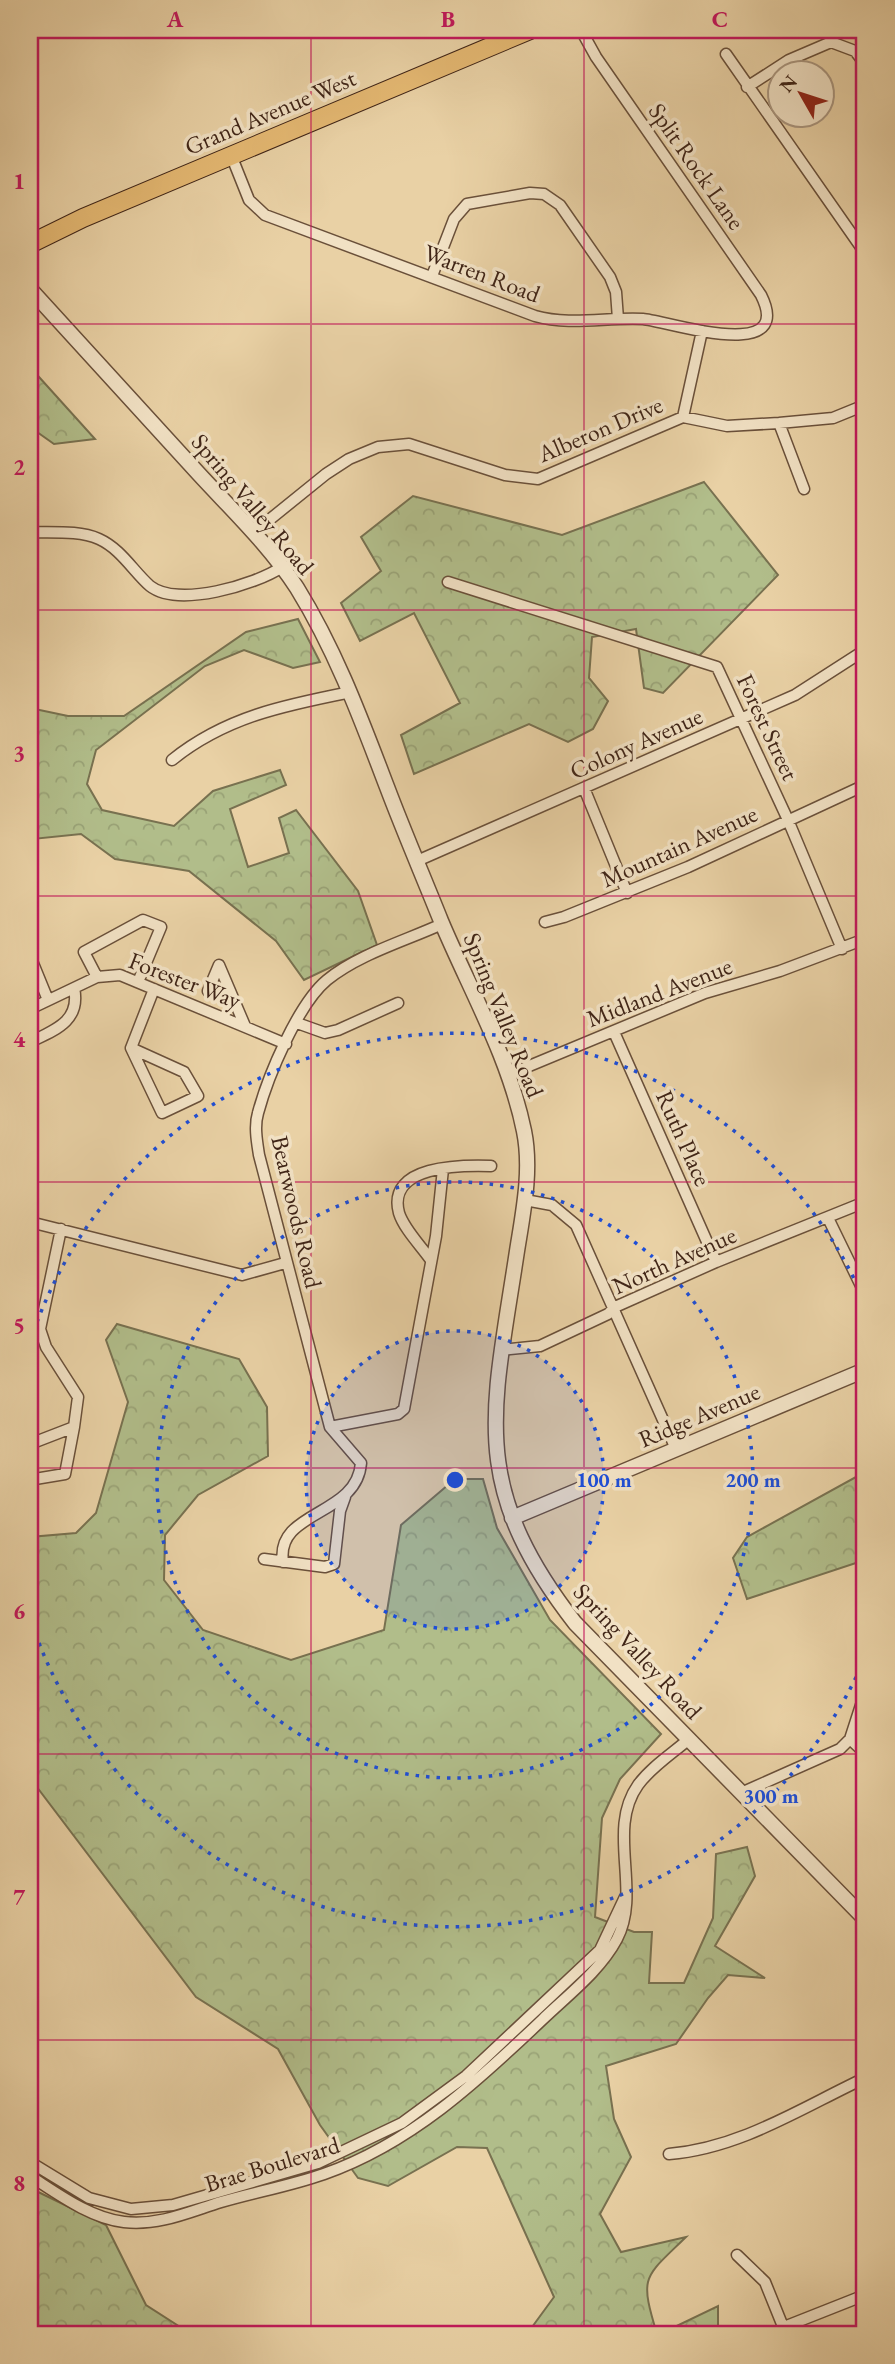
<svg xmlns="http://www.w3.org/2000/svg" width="895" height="2364" viewBox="0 0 895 2364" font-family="'EB Garamond',serif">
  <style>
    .forest { fill: url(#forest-crowns); stroke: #787150; stroke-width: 2 }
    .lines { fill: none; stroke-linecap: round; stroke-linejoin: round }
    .minor-casing { stroke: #6a503a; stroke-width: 13 }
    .tertiary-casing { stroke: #6a503a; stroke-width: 17 }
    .primary-casing { stroke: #402517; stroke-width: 20 }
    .minor { stroke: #f1e1c4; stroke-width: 10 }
    .tertiary { stroke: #f1e1c4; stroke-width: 14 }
    .primary { stroke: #e4b872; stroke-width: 18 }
    .grid { fill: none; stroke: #c2185b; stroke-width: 2; stroke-opacity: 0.55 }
    .ring { fill: none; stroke: #1d4ed8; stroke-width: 3.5; stroke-dasharray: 3.5 7 }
    .labels { text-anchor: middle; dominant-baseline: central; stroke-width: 7; stroke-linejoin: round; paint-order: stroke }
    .street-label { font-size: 24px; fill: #402517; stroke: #f1e1c4 }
    .centre { fill: #1d4ed8; stroke: #f1e1c4; stroke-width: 3.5 }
    .ring-label { font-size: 21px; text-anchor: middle; font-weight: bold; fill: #1d4ed8; stroke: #f1e1c4; stroke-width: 7; stroke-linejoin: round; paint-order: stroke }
    .neatline { fill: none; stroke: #c2185b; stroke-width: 2.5 }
    .grid-label { font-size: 23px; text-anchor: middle; font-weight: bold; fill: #c2185b }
  </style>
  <defs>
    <pattern id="forest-crowns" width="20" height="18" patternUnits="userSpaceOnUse" patternTransform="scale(1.75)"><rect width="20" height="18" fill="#b1bd8a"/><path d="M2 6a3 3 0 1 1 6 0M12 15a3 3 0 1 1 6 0" fill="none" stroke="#99a276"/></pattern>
  </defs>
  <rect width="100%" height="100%" fill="#e9d1a5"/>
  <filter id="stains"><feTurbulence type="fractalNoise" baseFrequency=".00286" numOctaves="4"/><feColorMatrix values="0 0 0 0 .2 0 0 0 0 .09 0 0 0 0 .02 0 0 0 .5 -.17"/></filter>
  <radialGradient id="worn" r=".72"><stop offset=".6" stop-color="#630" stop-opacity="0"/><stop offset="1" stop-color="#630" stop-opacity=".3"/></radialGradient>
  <path class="forest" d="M 30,367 L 95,439 L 54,444 L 30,427 Z
    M 704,482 L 778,575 L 663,693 L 644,688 L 636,629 L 592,637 L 589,678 L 608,701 L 593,729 L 568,742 L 529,724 L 414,774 L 401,735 L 460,703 L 414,613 L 360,641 L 341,603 L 381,571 L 361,537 L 413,496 L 562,535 Z
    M 298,619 L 320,662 L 293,668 L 244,650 L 205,666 L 96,750 L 87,784 L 102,810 L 174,826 L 213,791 L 280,770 L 286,785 L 230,809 L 248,867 L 289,853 L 279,818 L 296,810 L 358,891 L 377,945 L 304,980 L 276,941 L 189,871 L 115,859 L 81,834 L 33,839 L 36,798 L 30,795 L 30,708 L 68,716 L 124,716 L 246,632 Z
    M 117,1324 L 239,1359 L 267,1407 L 268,1456 L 198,1495 L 165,1535 L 164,1580 L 203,1630 L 291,1660 L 384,1630 L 401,1525 L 455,1479 L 483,1479 L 497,1528 L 550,1620 L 661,1734 L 620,1779 L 602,1818 L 595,1917 L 634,1932 L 652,1932 L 649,1983 L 684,1983 L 713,1918 L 716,1854 L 747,1847 L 755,1876 L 715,1946 L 765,1978 L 728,1975 L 708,1998 L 676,2044 L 606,2066 L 614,2119 L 631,2157 L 600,2214 L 621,2252 L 686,2237 C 644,2278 639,2275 657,2334 L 527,2334 L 554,2297 L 487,2148 L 457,2147 L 388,2186 L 358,2178 L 320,2125 L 278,2049 L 196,1997 L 30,1778 L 30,1537 L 76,1533 L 96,1513 L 128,1402 L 106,1340 Z
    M 865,1472 L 865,1560 L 747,1599 L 733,1558 L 747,1537 Z
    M 30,2188 L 106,2225 L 146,2305 L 191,2334 L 30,2334 Z
    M 718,2306 L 718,2334 L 660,2334 Z"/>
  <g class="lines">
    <defs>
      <path id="minor" d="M 726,54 L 865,253
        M 747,87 L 789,60 L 831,42 L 855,51 L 865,64
        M 231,155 L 249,200 L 265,215 L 535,316 C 570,326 607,317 643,319 C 667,321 796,365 761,295 L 596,57 L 581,30
        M 432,276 L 454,219 L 467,204 L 530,193 L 544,194 L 560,205 L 610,277 L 616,292 L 618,319
        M 683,417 L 702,331
        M 779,423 L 804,489
        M 30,532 C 52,533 78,530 99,539 C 121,549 133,571 150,586 C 178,608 255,585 282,567
        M 253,533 L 326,474 L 349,459 L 378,447 L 409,444 L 505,475 L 538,479 L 683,417 L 727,426 L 779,423 L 833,418 L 865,405
        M 448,582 L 717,667 L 788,820 L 842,949
        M 172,760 C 225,717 285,705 351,692
        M 584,788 L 627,893
        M 417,861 L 795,695 L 865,650
        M 545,922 L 564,917 L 688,867 L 865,785
        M 30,956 L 48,1000
        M 97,977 L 84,952 L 143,920 L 161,927 L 138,982
        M 208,991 L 219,965 L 245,1026
        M 30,1009 L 97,977 L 120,975 L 286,1044
        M 297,1023 L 325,1033 L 338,1030 L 398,1003
        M 614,1032 L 716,1262
        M 30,1042 C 55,1030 81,1021 74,988
        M 131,1048 L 184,1072 L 198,1096 L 162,1113 Z
        M 131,1048 L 154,989
        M 510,1074 L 705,993 L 780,971 L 865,939
        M 525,1200 L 552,1205 L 576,1225 L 676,1449
        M 828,1218 L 865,1294
        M 30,1222 L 242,1275 L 285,1263
        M 61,1229 L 40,1329 L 46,1347 L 78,1397 L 74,1427
        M 430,1259 C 421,1246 404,1229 399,1213 C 386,1165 461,1165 491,1166
        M 501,1350 L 540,1346 L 608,1314 L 615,1307 L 716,1262 L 865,1202
        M 330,1427 L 398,1414 L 404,1409 L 436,1236 L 443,1169
        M 30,1444 L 74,1427 L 65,1474 L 35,1479 L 30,1477
        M 264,1559 L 325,1567 L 334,1564 L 340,1511 L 345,1497
        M 283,1562 C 275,1510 357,1517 361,1463 L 330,1427 L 259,1155 C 257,1142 254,1126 258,1113 C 268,1076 298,1004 327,980 C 359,954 405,941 442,924
        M 850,1739 L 865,1753
        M 741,1793 L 840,1749 L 850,1739 L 861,1705
        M 669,2154 C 741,2148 801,2108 865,2078
        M 30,2162 L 89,2198 L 131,2209 L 173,2205 L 318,2163 L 402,2123 L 466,2076 L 600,1950 L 625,1897
        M 30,2176 C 58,2194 90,2218 124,2222 C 159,2226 189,2212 221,2202 C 255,2192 290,2186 324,2174 C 410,2144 477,2082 542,2020 C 568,1995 600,1971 617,1939 C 642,1891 606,1830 638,1785 C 651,1767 673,1753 689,1739
        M 737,2255 L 765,2282 L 786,2334
        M 784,2327 L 865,2295"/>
      <path id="tertiary" d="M 30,289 C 86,350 142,412 198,473 C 232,510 270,546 297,588 C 336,651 361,719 387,787 C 404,832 423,876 441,921 C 470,990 509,1057 524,1131 C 532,1170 523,1213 517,1251 C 493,1411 467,1484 575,1623 L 865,1919
        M 512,1518 L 865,1370"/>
      <path id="primary" d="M 30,244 L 83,218 L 530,30"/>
    </defs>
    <use href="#minor" class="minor-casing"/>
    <use href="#tertiary" class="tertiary-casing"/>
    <use href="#primary" class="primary-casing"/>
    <use href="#minor" class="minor"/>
    <use href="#tertiary" class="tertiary"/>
    <use href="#primary" class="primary"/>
  </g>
  <path class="grid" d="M 311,30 L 311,2334M 584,30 L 584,2334M 30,324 L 865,324M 30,610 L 865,610M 30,896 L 865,896M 30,1182 L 865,1182M 30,1468 L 865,1468M 30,1754 L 865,1754M 30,2040 L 865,2040"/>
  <circle cx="455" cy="1480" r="149" fill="#1d4ed8" fill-opacity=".12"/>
  <g class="ring">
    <circle cx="455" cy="1480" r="149"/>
    <circle cx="455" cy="1480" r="298"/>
    <path d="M865 1658A447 447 0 0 1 30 1618M30 1342A447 447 0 0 1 865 1302"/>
  </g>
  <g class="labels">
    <g class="street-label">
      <text transform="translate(270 112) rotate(-23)">Grand Avenue West</text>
      <text transform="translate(697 166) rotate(55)">Split Rock Lane</text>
      <text transform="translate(482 273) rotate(21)">Warren Road</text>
      <text transform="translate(600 429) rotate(-23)">Alberon Drive</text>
      <text transform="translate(253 504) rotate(50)">Spring Valley Road</text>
      <text transform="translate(768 727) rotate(65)">Forest Street</text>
      <text transform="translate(636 743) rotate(-24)">Colony Avenue</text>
      <text transform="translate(679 846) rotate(-24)">Mountain Avenue</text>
      <text transform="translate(185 980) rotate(21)">Forester Way</text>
      <text transform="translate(659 992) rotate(-21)">Midland Avenue</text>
      <text transform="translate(504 1015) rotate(68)">Spring Valley Road</text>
      <text transform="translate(684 1138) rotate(66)">Ruth Place</text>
      <text transform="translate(297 1212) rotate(77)">Bearwoods Road</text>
      <text transform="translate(674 1260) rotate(-24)">North Avenue</text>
      <text transform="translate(699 1415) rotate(-23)">Ridge Avenue</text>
      <text transform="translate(638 1651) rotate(47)">Spring Valley Road</text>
      <text transform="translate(272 2164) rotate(-17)">Brae Boulevard</text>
    </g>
  </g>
  <circle cx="455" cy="1480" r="10" class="centre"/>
  <g class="ring-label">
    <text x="604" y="1487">100 m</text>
    <text x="753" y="1487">200 m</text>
    <text x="771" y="1803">300 m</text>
  </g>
  <rect width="895" height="2364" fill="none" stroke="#e9d1a5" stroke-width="77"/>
  <g transform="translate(801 94) rotate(309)"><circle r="33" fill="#f1e1c4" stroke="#aa967f" stroke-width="2"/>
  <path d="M0-5L12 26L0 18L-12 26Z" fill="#8f2418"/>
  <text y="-10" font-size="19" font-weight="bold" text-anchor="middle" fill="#402517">N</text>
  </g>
  <rect x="38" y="38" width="818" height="2288" class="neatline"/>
  <g class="grid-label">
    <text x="175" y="27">A</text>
    <text x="448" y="27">B</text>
    <text x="720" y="27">C</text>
    <text x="19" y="189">1</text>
    <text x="19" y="475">2</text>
    <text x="19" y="761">3</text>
    <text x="19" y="1047">4</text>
    <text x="19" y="1333">5</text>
    <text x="19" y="1619">6</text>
    <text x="19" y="1905">7</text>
    <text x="19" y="2191">8</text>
  </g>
  <rect width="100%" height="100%" filter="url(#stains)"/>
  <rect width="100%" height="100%" fill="url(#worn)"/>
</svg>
